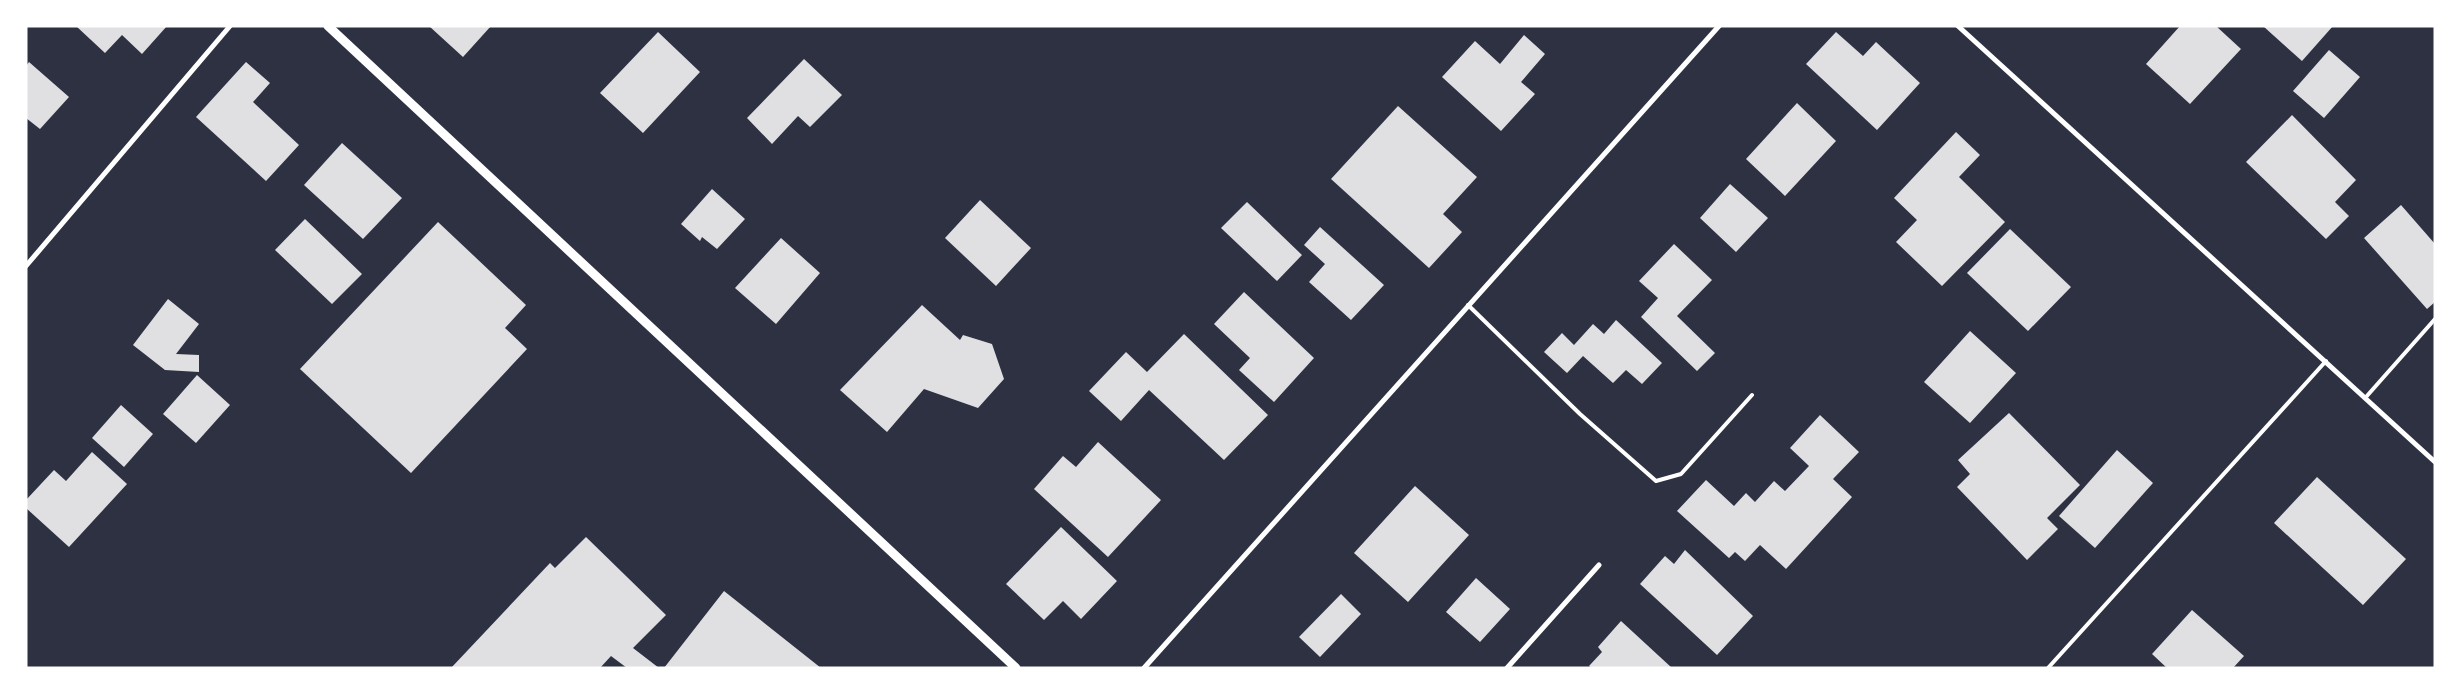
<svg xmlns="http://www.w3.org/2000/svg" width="2461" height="694" viewBox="0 0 2461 694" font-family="Ubuntu,sans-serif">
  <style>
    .building { fill: #e0e0e3 }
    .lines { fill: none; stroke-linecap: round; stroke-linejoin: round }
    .service { stroke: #fff; stroke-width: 4 }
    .minor { stroke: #fff; stroke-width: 5 }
    .tertiary { stroke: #fff; stroke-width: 9 }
  </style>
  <rect width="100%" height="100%" fill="#2d3142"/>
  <path class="building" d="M 76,26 L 167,26 L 142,54 L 122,35 L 105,53 Z
    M 429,26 L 491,26 L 463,57 Z
    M 2180,26 L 2216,26 L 2241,49 L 2190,104 L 2146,64 Z
    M 2263,26 L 2333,26 L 2302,61 Z
    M 658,32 L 700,72 L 643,133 L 600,93 Z
    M 1836,32 L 1863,56 L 1876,42 L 1920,83 L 1877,130 L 1806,64 Z
    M 1524,35 L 1545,54 L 1521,82 L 1535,94 L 1501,131 L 1442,77 L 1475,41 L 1500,64 Z
    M 2329,50 L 2360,77 L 2324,118 L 2293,91 Z
    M 804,59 L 842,95 L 810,127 L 798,116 L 772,144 L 747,118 Z
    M 29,62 L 69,97 L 40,129 L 26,118 L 26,66 Z
    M 246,62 L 270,83 L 253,102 L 299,145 L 266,181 L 196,117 Z
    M 1797,103 L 1836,141 L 1785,196 L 1746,159 Z
    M 1398,106 L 1477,177 L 1443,214 L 1462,232 L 1429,268 L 1331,179 Z
    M 2292,115 L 2356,180 L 2335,202 L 2349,216 L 2326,239 L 2246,162 Z
    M 1956,132 L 1980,155 L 1959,177 L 2005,222 L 1942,286 L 1896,242 L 1917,220 L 1894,198 Z
    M 342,143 L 402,198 L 363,239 L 304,185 Z
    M 1730,184 L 1768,218 L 1736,252 L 1700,218 Z
    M 712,189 L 745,219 L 717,249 L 702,237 L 700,241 L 681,224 Z
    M 980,200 L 1031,248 L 996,286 L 945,238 Z
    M 1247,202 L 1302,255 L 1277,281 L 1221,228 Z
    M 2401,205 L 2435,244 L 2435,302 L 2427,309 L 2364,238 Z
    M 305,219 L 362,274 L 332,304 L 275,250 Z
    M 438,222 L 526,305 L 505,328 L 527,349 L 411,473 L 300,369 Z
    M 1320,227 L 1384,285 L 1351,320 L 1309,282 L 1325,264 L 1304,245 Z
    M 2010,229 L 2071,287 L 2028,331 L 1967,273 Z
    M 781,238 L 820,273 L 776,324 L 735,288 Z
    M 1674,244 L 1712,280 L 1677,316 L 1715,353 L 1697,371 L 1641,317 L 1658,298 L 1639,281 Z
    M 1244,292 L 1314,358 L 1274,402 L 1239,370 L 1250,358 L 1214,324 Z
    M 168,299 L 199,324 L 176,354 L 199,355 L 199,372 L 165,370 L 133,345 Z
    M 922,305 L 960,340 L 963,335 L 992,344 L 1004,379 L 978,408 L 924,389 L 887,432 L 840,390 Z
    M 1616,320 L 1662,363 L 1642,384 L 1626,370 L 1613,383 L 1583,356 L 1567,373 L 1544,352 L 1562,333 L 1574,345 L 1593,324 L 1604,334 Z
    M 1970,331 L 2016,373 L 1970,423 L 1924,382 Z
    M 1184,334 L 1268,415 L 1224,460 L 1149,390 L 1121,421 L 1089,391 L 1126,352 L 1147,372 Z
    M 197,375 L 230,405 L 196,443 L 163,414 Z
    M 121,405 L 153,434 L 124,467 L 92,438 Z
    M 2009,413 L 2080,485 L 2047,518 L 2058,529 L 2027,560 L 1957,487 L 1970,474 L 1958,460 Z
    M 1820,415 L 1859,452 L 1833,479 L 1852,497 L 1786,569 L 1760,545 L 1745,561 L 1735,552 L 1729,558 L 1677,511 L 1706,480 L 1734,506 L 1746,493 L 1755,502 L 1774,481 L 1785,491 L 1809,466 L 1790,448 Z
    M 1098,442 L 1161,500 L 1108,557 L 1034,489 L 1063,456 L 1076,467 Z
    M 2117,450 L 2153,483 L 2095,548 L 2059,516 Z
    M 92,452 L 127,484 L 69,547 L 26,508 L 26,500 L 54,470 L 66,481 Z
    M 2317,477 L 2406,559 L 2363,605 L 2274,523 Z
    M 1415,486 L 1469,535 L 1408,602 L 1354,553 Z
    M 1061,527 L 1117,581 L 1081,619 L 1063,601 L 1044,620 L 1006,584 Z
    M 586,537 L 666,615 L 633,648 L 659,668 L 627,668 L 611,656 L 600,668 L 451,668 L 550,563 L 555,568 Z
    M 1685,550 L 1753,616 L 1717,655 L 1640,584 L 1665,556 L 1674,564 Z
    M 1476,578 L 1510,609 L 1480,642 L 1446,612 Z
    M 724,591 L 821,668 L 664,668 Z
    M 1341,594 L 1361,614 L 1320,657 L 1299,637 Z
    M 2192,610 L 2244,656 L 2233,668 L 2167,668 L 2152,654 Z
    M 1621,621 L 1672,668 L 1592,668 L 1589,666 L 1602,652 L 1598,647 Z"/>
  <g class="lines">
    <path class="service" d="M 1468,305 L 1580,414 L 1656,481 L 1681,474 L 1752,395
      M 2366,397 L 2435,319
      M 2048,668 L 2326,361"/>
    <path class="minor" d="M 1958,26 L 2435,462
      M 26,266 L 230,26
      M 1144,668 L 1719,26
      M 1507,668 L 1599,565"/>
    <path class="tertiary" d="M 328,26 L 1016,668"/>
  </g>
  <rect width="2461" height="694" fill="none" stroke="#ffffff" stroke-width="55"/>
</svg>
